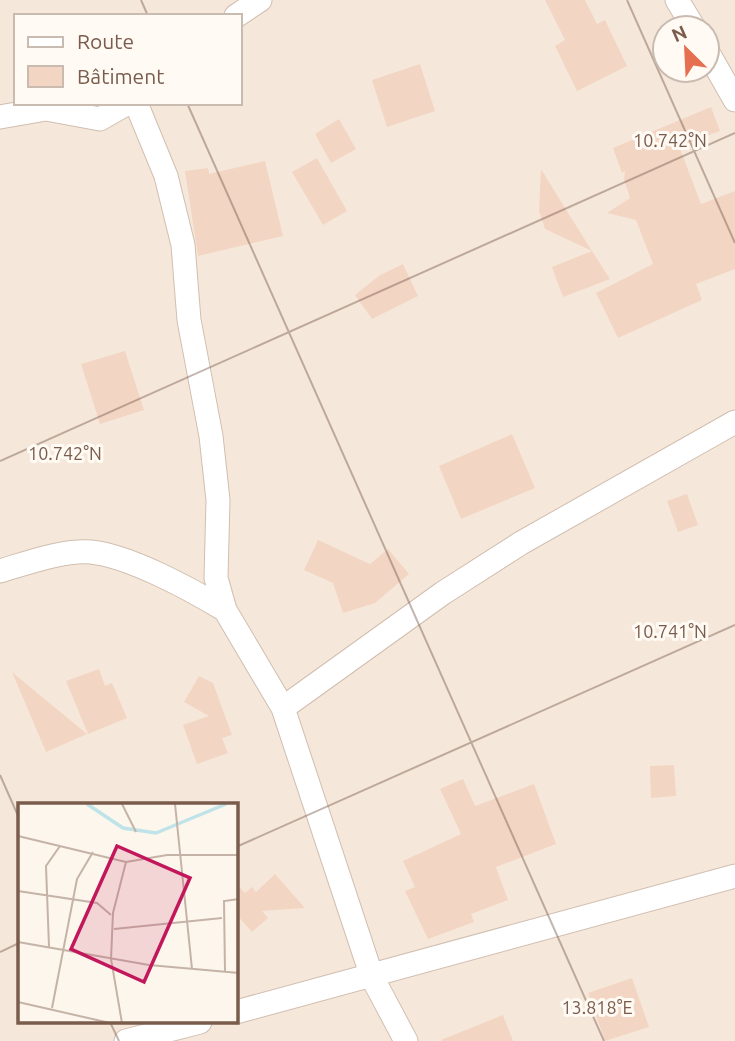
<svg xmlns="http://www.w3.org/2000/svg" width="735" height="1041" viewBox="0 0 735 1041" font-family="Ubuntu,sans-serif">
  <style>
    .residential { fill: #f5e8da; fill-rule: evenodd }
    .building { fill: #f3d5c3 }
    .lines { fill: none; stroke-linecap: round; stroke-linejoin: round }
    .minor-casing { stroke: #d1beb0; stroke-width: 25 }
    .minor { stroke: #fff; stroke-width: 23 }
    .ticks { fill: none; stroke: #7a5c4d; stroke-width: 2; stroke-opacity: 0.45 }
    .inset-river { fill: none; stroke: #bfe3e8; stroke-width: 3.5 }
    .inset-road { fill: none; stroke: #c5b3a7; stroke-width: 2 }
    .view { fill: #c2185b; fill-opacity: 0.15; stroke: #c2185b; stroke-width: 3.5 }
    .inset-edge { fill: none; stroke: #7a5c4d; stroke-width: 3.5 }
    .ticks-label { font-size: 18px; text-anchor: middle; fill: #7a5c4d; stroke: #fffaf3; stroke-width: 6; stroke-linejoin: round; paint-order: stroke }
  </style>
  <rect width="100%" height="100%" fill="#fdf6ec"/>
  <path class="residential" d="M 0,0 L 735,0 L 735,1041 L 0,1041 ZM 16,16 L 240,16 L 240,103 L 16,103 ZM 665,28 L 707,28 L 707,70 L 665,70 ZM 19,805 L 236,805 L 236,1022 L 19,1022 Z"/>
  <path class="building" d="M 545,0 L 585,0 L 597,24 L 605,20 L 627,66 L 577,91 L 555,46 L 565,40 Z
    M 420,64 L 435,111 L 387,127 L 372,80 Z
    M 711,107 L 720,131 L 679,146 L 701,204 L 735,191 L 735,269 L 696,284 L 702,300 L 618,338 L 596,293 L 653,264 L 636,220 L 607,213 L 630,198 L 624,179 L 625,171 L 622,173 L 613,148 Z
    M 339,119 L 356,149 L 331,163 L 315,134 Z
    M 317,158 L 347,211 L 323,225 L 292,172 Z
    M 265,161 L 283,236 L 198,256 L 185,171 L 208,168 L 209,174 Z
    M 541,169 L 565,208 L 592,251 L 545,229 L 539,211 Z
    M 592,251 L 610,279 L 563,297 L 552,267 Z
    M 403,264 L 418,296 L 372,319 L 355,295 L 380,275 Z
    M 125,351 L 144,410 L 100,424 L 81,364 Z
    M 512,434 L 535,488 L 461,519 L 439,466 Z
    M 687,494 L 698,525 L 678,532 L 667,501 Z
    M 318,540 L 370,564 L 388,549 L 409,574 L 375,603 L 343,613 L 333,583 L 304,570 Z
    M 99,669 L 105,686 L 112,683 L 127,718 L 88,734 L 66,681 Z
    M 12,672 L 87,734 L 46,752 Z
    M 199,676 L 213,683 L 232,735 L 222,738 L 228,753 L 197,764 L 183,725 L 209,716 L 184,702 Z
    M 674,765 L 676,796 L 651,798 L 650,766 Z
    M 463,779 L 475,806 L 534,784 L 556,844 L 496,867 L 508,900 L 471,914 L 474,922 L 428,939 L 405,891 L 415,887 L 403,861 L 461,834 L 440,789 Z
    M 275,874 L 305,908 L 262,911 L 268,918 L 252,932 L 236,914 L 236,883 L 245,893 L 252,887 L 256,892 Z
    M 632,978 L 649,1027 L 605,1041 L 588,993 Z
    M 503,1015 L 513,1041 L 442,1041 L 441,1040 Z"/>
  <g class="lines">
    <defs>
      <path id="minor" d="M 677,0 L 694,28
        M 236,16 L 260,0
        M 707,51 L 735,100
        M 136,103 L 166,176 L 183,245 L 189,320 L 211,436 L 218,500 L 216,578 L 225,610 L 283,708 L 372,977 L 406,1041
        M 0,117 L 46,109 L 100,119 L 128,103
        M 0,571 C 27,563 62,550 91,552 C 130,556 192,590 225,610
        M 283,708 L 443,593 L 521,543 L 735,422
        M 236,1012 L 735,876
        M 126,1041 L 200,1022"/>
    </defs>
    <use href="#minor" class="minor-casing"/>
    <use href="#minor" class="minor"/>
  </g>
  <path class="ticks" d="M 141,0 L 148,16M 627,0 L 735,243M 187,103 L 604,1041M 0,461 L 735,133M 0,775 L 19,818M 236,847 L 735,625M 0,952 L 19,943M 110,1022 L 119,1041"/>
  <g transform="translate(18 803)">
    <rect width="220" height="220" fill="#fdf6ec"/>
    <path class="inset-river" d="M 69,1 L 105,25 L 138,30 L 208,1"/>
    <path class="inset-road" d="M 104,1 L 118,29M 157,1 L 174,166M 0,33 L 108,59 L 95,110 L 93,156 L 104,220M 108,59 L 149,52 L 221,52M 0,88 L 79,100 L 93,112M 96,126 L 204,115M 0,139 L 131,162 L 221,170M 31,144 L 28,63 L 42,43M 207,169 L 206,98 L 221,96M 0,199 L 92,220M 34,205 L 59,76 L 75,49"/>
    <path class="view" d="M 99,43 L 172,75 L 126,179 L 53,146 Z"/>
    <rect width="220" height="220" class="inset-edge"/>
  </g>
  <g class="ticks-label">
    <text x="670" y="147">10.742°N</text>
    <text x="65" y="460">10.742°N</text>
    <text x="670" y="638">10.741°N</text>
    <text x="597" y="1014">13.818°E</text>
  </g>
  <rect x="14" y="14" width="228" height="91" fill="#fffaf3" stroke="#cabbb1" stroke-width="2"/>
  <rect x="28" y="37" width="35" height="10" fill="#ffffff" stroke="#cabbb1" stroke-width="2"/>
  <text x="77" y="49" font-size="21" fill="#7a5c4d">Route</text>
  <rect x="28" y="66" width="35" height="21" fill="#f3d5c3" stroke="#cabbb1" stroke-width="2"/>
  <text x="77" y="84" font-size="21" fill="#7a5c4d">Bâtiment</text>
  <g transform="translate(686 49) rotate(336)"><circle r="33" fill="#fffaf3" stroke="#cabbb1" stroke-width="2"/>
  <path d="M0-5L12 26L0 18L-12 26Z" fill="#e76f51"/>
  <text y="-10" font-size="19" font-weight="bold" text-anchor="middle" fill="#7a5c4d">N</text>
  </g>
</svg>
